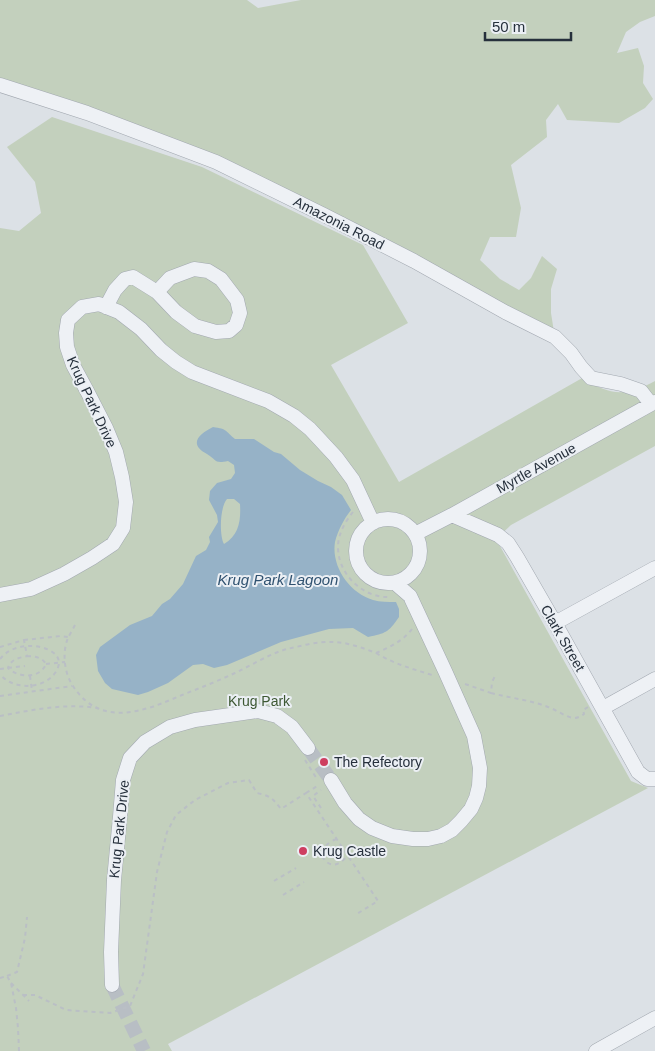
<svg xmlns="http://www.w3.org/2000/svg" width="655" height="1051" viewBox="0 0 655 1051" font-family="Arial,sans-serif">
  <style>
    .green { fill: #c3d0bd }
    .water { fill: #96b2c7; fill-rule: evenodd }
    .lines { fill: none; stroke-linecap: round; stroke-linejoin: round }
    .minor-tunnel { stroke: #b8bec4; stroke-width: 14; stroke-dasharray: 14 7; stroke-linecap: butt }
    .minor-casing { stroke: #a2a8b0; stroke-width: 15 }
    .path { stroke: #babfc5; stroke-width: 2; stroke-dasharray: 4 4; stroke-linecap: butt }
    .minor { stroke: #eef1f5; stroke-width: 14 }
    .poi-dot { fill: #ce3e60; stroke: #ebeff4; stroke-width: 2 }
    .labels { text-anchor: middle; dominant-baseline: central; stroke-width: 4; stroke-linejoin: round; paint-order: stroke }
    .street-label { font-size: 14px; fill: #26303c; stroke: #ebeff4 }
    .park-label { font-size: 14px; fill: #3d5833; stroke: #ebeff4 }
    .poi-label { font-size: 14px; fill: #26303c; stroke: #ebeff4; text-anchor: start }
    .water-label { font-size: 15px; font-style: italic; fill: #305270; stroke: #ebeff4 }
  </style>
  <rect width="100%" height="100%" fill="#dce1e6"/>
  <path class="green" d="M 0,0 L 247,0 L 258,8 L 301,0 L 655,0 L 655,16 L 640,22 L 626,32 L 617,53 L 638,48 L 644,66 L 643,83 L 653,99 L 645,108 L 619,123 L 567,120 L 558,104 L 546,120 L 547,137 L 511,165 L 521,208 L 516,237 L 490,237 L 480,260 L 500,279 L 519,290 L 531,278 L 542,256 L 557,269 L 551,289 L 551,313 L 554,332 L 212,158 L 0,80 Z
    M 52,117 L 202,167 L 363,245 L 408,323 L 331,365 L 399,482 L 584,377 C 608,397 628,396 655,381 L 655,446 L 511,525 L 496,539 L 631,781 L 648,788 L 168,1044 L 172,1051 L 0,1051 L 0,228 L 19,231 L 41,213 L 35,182 L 7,147 Z"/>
  <path class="water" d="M 213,427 C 228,429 225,431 235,439 L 254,439 L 274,452 L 281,454 L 300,470 L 318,481 L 331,487 L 342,495 L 351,510 C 344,519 338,530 335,542 C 331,566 349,593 373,600 C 380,602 388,602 396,602 L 399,609 L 399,617 C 388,633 386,633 368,637 L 353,628 L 329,629 L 281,642 L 227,665 L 214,668 L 203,664 L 193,665 L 168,683 L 148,692 L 138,695 L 112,689 L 105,683 L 98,671 L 96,655 L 100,647 L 130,625 L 152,616 L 162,604 L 170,599 L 183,584 L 196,556 L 206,550 L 210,542 L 209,537 L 218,522 L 217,515 L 209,500 L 210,491 L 217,483 L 231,479 L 235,473 L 234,465 L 228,461 C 214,464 217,460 207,454 C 188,444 199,434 213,427 ZM 227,499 L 234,499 L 240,504 C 241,521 239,535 224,544 C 219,535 220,507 227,499 Z"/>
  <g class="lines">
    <path class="minor-tunnel" d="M 308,748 L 331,780
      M 112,985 L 144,1051"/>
    <defs>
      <path id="minor" d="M 0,85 L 87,113 L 216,162 L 324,215 L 414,261 L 505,312 L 555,337 L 571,353 L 581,367 L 591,378 L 621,384 L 641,391 L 651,404
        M 106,307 L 115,290 L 125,279 L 133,277 L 157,292 L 176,312 L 195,326 L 216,332 L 229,331 L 236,325 L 240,313 L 237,300 L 221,279 L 208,271 L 194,269 L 170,278 L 157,292
        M 452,515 L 498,535 L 508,543 L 517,557 L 555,623 L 638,772 L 647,779 L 655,779
        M356 551a32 32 0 1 1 64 0a32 32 0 1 1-64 0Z
        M 415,534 L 452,515 L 655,402
        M 0,595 L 31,589 L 64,574 L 92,558 L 113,544 L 123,528 L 126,502 L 122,477 L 116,452 L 106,428 L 87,391 L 73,365 L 67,347 L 66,333 L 68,320 L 82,307 L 99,304 L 119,312 L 141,329 L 161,350 L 176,362 L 192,372 L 268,401 L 294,416 L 310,429 L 336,457 L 353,480 L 373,523
        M 555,623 L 655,568
        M 603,708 L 655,679
        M 331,780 L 345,803 L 359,819 L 372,828 L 392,836 L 413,839 L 428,839 L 441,836 L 452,830 L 461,821 L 471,809 L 476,798 L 479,786 L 480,768 L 474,736 L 445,671 L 410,596 L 395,583
        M 112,985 L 111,952 L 114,880 L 120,817 L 123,780 L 130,758 L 145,742 L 170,727 L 195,720 L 258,711 L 277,716 L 292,727 L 308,748
        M 596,1051 L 655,1018"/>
    </defs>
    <use href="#minor" class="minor-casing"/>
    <path class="path" d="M 353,512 C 345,522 338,534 338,547 C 338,575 364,599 391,597
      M 75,625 C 73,629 70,634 68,638 C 62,652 64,673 73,686 C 101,729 145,711 182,695 C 200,688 218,681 235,673 C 252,665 269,654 287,649 C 301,646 318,641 332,642 C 347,642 363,648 376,653 C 390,647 403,641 412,629
      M 24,640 L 61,636 L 68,637
      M 0,647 L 24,640 L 27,656
      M 376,653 C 394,664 413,669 432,675
      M 27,656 C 34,656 42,657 46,664 C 40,679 18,678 8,668 C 11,659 19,658 27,656 Z
      M 0,659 C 8,649 19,646 31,646 C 46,646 68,655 55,673 C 43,690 12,690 0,674
      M 46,664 L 65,662
      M 0,669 L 25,666
      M 30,676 L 32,691
      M 465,684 L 491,693 L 492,682 L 495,676
      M 491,693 C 510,698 530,700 548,707 C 557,710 565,717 574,718 C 578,718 581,716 584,714 L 583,710 L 588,707
      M 0,696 L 72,686
      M 0,716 C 32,710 64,703 97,708
      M 305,760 L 317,779
      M 306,793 L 319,785
      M 321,808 L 313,796 L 321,790
      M 336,839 C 332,841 325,845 323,849 C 319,857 328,867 337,864 C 340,863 344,859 347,857
      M 274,881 L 296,868
      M 283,895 L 304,882
      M 7,976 L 17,972 L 25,938 L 27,917
      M 0,978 L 7,976 L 11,983 L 16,1008 L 18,1028 L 19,1051
      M 11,983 L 29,1001
      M 23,995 L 35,995 L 66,1010 L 110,1013 L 130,1006 L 143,974 L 157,872 L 167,832 L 176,815 L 195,800 L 228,783 L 249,780 L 257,793 C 271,796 273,799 281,809 L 306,793 L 378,901 L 355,915"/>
    <use href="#minor" class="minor"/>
  </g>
  <g class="poi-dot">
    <circle cx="324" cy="762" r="5"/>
    <circle cx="303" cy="851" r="5"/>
  </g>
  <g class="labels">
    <g class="street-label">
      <text transform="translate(339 223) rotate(27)">Amazonia Road</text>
      <text transform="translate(92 402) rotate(65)">Krug Park Drive</text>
      <text transform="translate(536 468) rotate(-29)">Myrtle Avenue</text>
      <text transform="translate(563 638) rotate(60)">Clark Street</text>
      <text transform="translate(119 829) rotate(-84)">Krug Park Drive</text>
    </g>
    <g class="park-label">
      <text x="259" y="701">Krug Park</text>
    </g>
    <g class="poi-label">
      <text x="334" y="762">The Refectory</text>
      <text x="313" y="851">Krug Castle</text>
    </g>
    <g class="water-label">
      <text x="278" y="579">Krug Park Lagoon</text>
    </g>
  </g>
  <path d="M485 32v8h86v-8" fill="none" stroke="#26303c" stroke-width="2.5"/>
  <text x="492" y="32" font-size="15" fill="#26303c" stroke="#ebeff4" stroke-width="4" paint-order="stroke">50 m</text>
</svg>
